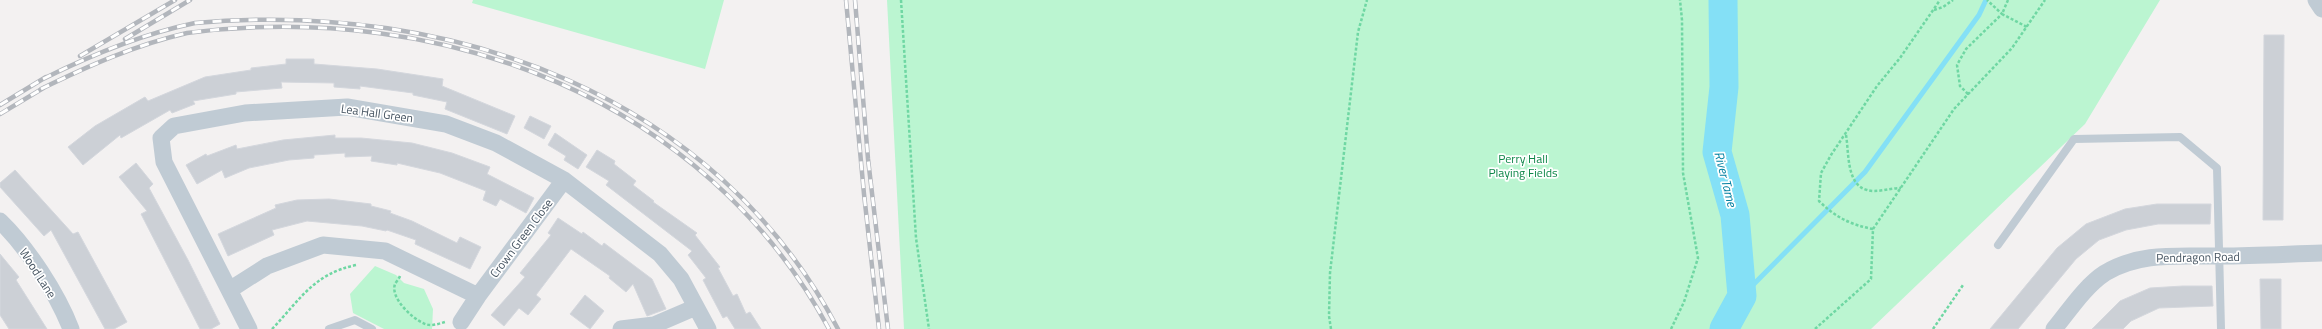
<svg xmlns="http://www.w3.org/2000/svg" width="2322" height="329" viewBox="0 0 2322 329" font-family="'Titillium Web',sans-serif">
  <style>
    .green { fill: #bbf5d1 }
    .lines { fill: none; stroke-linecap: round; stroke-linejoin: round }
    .stream { stroke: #84e0f6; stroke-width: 5 }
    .river { stroke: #84e0f6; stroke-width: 29 }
    .building { fill: #ccd0d6; stroke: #d4d7dd }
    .path { stroke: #6fd7a3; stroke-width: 2.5; stroke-dasharray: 3 2; stroke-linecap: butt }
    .service { stroke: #c0cbd4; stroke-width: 8 }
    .minor { stroke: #c0cbd4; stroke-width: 17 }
    .rail-casing { stroke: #b2b6bc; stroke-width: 4.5 }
    .rail { stroke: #fff; stroke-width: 3; stroke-dasharray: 9; stroke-linecap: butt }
    .labels { text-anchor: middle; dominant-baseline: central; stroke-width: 3.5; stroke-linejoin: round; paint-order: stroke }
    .street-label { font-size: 12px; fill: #465461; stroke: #fff }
    .park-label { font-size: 12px; fill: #0d8648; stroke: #fff }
    .water-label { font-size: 13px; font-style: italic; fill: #0381a1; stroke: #fff }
  </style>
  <rect width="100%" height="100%" fill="#f3f1f1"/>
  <path class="green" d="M 473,0 L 724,0 L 705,69 L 472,3 Z
    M 887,0 L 2160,0 L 2085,124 L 1871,329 L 904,329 Z
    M 375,266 L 396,275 L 404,283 L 424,289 L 433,309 L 432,329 L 384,329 L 353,313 L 350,294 Z"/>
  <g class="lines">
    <path class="stream" d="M 1742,296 L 1865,172 L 1979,15 L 1986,0"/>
    <path class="river" d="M 1723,0 L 1724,87 L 1717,152 L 1735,215 L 1742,296 L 1724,329"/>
  </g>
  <path class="building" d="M 2264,35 L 2284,35 L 2283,220 L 2263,220 Z
    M 286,59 L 314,59 L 314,64 L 377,69 L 443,79 L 442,86 L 515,116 L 507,134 L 445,109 L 447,102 L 413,95 L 413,93 L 360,86 L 360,89 L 334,87 L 334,83 L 281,82 L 282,88 L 236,92 L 236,94 L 193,101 L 195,104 L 172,113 L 170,110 L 121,138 L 120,135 L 83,165 L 68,147 L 95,126 L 145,97 L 148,101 L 205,77 L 251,70 L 251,68 L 286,64 Z
    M 530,116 L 551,126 L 544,139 L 524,128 Z
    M 555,133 L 587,155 L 578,169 L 564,160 L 566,156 L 548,145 Z
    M 335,135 L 335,138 L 361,138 L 412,143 L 452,153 L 490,167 L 487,174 L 534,198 L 526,213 L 500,199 L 496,206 L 483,200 L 486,191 L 440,173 L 397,163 L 397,165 L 371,161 L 372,156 L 345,157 L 345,153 L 314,155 L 314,158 L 289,160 L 249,168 L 225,178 L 222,170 L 197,184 L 186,165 L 206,154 L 207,156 L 236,145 L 237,149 L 283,140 Z
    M 597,150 L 615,161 L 614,164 L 636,181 L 633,185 L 654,201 L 653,202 L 697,233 L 695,235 L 720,267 L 718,268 L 733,296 L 737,294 L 746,314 L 750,312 L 761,329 L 735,329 L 727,316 L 723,318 L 703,280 L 706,278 L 688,255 L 692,251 L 606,185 L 609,181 L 586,167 Z
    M 136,163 L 153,184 L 149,188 L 188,260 L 220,324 L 211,329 L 200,329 L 141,214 L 147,211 L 119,177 Z
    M 15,170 L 73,234 L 78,232 L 127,322 L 114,329 L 105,329 L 51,230 L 44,236 L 0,187 L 0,183 Z
    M 329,199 L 371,204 L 371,206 L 391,211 L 390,213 L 412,221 L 457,243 L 460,237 L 481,247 L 470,269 L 415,244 L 416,240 L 387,230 L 386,231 L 362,226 L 307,221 L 272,230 L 274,235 L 228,256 L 218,234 L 276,208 L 275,205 L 297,200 Z
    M 2157,204 L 2211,204 L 2210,224 L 2158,224 L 2126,230 L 2099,240 L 2076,259 L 2018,329 L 1990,329 L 2057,248 L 2086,224 L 2125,209 Z
    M 558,218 L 582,234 L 583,232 L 602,246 L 604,243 L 652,279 L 666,309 L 647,316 L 633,284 L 626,292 L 609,278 L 610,276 L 571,249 L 536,295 L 541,299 L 528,315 L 519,308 L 504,326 L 491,315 L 525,277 L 520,273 L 551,235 L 548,233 Z
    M 0,254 L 19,277 L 16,280 L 47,329 L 9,329 L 0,315 Z
    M 2260,279 L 2281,279 L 2281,329 L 2261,329 Z
    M 2183,286 L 2212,286 L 2213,306 L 2159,308 L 2131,321 L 2123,329 L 2092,329 L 2120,301 L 2150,288 Z
    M 585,295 L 604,311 L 590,329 L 570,314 Z"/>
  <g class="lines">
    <path class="path" d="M 901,0 L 916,238 L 929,329
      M 2008,0 L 2002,14 L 2027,27
      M 1934,10 L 1943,7 L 1953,0
      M 1968,94 L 1960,86 L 1957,65 L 1966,49 L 2002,14 L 1987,0
      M 1846,135 C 1849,151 1846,185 1867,190 C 1876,193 1890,188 1901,188
      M 1873,229 C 1851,225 1835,217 1819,201 L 1821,173 L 1831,155 L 1877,86 L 1900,58 L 1940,0
      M 400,276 C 399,279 396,282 395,284 C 390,298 412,318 423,323 C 430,327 438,324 445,322
      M 272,329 C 300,300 313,274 356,265
      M 1331,329 L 1329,316 L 1330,273 L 1358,32 L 1367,0
      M 1671,329 L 1684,302 L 1698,258 L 1683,173 L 1682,20 L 1680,0
      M 1815,329 L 1871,279 L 1873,229 L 1954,109 L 2012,48 L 2045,0
      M 1933,329 L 1963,285"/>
    <path class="service" d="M 1998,245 L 2074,139 L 2180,137 L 2217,168 L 2221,329
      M 329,329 L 355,320 L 372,329"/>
    <path class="minor" d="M 2316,0 L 2322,9
      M 0,221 C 27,247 57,293 71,329
      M 231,289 L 267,266 L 323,245 L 385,251 L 478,296
      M 461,322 L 478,296 L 564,180
      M 249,329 L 164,162 L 161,138 L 174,126 L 245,113 L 347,107 L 446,124 L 496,143 L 564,180 L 660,254 L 681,279 L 708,329
      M 621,329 L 654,325 L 696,307
      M 2054,329 C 2069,311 2085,286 2105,273 C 2141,251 2182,257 2221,256 C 2255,256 2288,254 2322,253"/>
    <defs>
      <path id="rail" d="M 846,0 L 864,194 L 879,329
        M 855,0 L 868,159 L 888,329
        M 125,39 L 190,0
        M 80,56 L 175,0
        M 43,79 C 91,55 142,34 195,23 C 454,0 716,96 838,329
        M 41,89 C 88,66 135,45 187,33 C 443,0 705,99 829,329
        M 0,105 L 46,77
        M 0,114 L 45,87"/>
    </defs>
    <use href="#rail" class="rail-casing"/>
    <use href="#rail" class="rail"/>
  </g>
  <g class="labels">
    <g class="street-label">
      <text transform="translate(377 113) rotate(8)">Lea Hall Green</text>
      <text transform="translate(521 238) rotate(-53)">Crown Green Close</text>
      <text transform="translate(2198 257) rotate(-1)">Pendragon Road</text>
      <text transform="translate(38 273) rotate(57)">Wood Lane</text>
    </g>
    <g class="park-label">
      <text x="1523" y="158">Perry Hall<tspan x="1523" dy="14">Playing Fields</tspan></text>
    </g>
    <g class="water-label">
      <text transform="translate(1726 179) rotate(76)">River Tame</text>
    </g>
  </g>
</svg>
